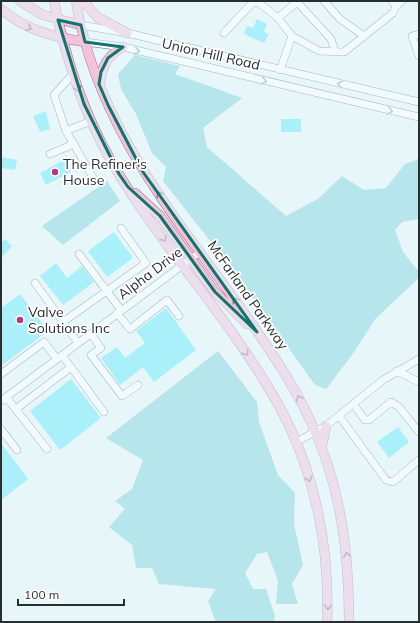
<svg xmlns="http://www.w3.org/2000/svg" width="420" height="623" viewBox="0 0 420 623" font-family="Mulish,sans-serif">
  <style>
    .green { fill: #7fd0dc }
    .building { fill: #63e9fd }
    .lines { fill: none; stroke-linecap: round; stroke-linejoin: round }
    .minor-casing { stroke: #616f71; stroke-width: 8 }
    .major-casing { stroke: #a77490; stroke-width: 10 }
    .minor { stroke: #fff; stroke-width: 7 }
    .major { stroke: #f4c2db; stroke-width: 9 }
    .oneway { stroke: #8e7886 }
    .oneway2 { stroke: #9ea1a2 }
    .marked { fill: none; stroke: #0f766e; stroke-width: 3; stroke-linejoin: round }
    .poi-dot { fill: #b63681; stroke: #fff; stroke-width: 1.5 }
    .labels { text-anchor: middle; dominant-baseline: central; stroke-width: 3.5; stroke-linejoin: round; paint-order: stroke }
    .street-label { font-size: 14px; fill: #282f30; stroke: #fff }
    .poi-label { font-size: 14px; fill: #282f30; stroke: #fff; text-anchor: start }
  </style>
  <rect width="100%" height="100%" fill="#e6f6f9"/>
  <path class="green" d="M 135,55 L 180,66 L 175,74 L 242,98 L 203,128 L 207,147 L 286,216 L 318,199 L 342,176 L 364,190 L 386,188 L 405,164 L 419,159 L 419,219 L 402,222 L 395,230 L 403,252 L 419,272 L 419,278 L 376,318 L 352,355 L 326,389 L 315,385 L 233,270 L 163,181 L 166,167 L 152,153 L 136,114 L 121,89 L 118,74 Z
    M 107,181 L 120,201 L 63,245 L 42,226 Z
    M 218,351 L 257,402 L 259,422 L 278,475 L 295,493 L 294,524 L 303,565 L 292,584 L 298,604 L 276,604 L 278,581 L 267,552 L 257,554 L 245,573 L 253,589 L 266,589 L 275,616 L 273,622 L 216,622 L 208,601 L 216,589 L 159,584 L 152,568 L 136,568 L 132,545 L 109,527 L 125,509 L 115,501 L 132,489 L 143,460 L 106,438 Z"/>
  <path class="building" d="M 257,19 L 267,24 L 264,32 L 269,34 L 264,43 L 244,34 L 247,26 L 253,28 Z
    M 46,111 L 50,129 L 40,132 L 33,116 Z
    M 281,119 L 301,119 L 301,132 L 281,132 Z
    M 1,157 L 17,160 L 15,170 L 1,168 Z
    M 64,160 L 71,172 L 46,185 L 40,173 Z
    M 114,232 L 133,258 L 107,277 L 88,251 Z
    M 5,239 L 12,246 L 1,258 L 1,243 Z
    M 56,263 L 67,278 L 82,266 L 94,282 L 63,305 L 40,276 Z
    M 20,294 L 48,331 L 1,366 L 1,308 Z
    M 166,308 L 196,350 L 154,382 L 143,367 L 120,385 L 101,358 L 117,347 L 125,358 L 145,343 L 136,331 Z
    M 71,379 L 101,418 L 60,450 L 30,411 Z
    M 398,427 L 409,442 L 389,458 L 377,442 Z
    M 1,443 L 28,479 L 1,500 Z"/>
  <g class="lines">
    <defs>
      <path id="minor" d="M 324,1 L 340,19 L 364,36
        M 392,1 L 396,6 L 402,1
        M 297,2 L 331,39 L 335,51
        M 81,25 L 127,33 L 419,102
        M 224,33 L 252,3 L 258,2 L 278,18
        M 419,34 L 412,36 L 419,56
        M 292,36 L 319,51 L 344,52 L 393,13 L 396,6
        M 85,42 L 123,47 L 419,117
        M 280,70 L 292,36 L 278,18 L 298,1
        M 73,74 L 54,95 L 66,131 L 95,181
        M 66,131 L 91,121
        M 50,154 L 74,144
        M 79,254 L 121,310
        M 35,283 L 63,322
        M 117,313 L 130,329 L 167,300 L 179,316
        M 91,334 L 101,348 L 91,355 L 122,396 L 138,385
        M 78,343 L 63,322 L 146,263 L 121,228
        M 62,355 L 104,412
        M 397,371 L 419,382
        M 1,374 L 44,342 L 57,359
        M 6,397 L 47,449
        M 1,401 L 200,252
        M 354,405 L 365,420 L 369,420 L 391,402 L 399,407 L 419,432
        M 16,409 L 71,367
        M 339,416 L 386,480 L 393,482 L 419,460
        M 1,429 L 17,450
        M 296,442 L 326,426 L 383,380 L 419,359"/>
      <path id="major" d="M 20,1 L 43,15 L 81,25
        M 54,1 C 65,57 83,111 111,161 C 160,246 230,318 278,404 C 315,471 330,547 327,622
        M 76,1 C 95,121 171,212 240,307 C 266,344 292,381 311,422 C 341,486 349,553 349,622
        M 83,1 L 97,17 L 127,33
        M 1,9 C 26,30 53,37 85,42
        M 100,83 C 102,66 107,56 123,47
        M 135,193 L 160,216 L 215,292 L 247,324
        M 322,446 L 326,426"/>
    </defs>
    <use href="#minor" class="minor-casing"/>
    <use href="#major" class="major-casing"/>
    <use href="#minor" class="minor"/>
    <use href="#major" class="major"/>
  </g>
  <defs><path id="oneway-chevron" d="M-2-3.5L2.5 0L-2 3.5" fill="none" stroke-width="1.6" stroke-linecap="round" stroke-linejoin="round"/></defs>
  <g class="oneway">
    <use href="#oneway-chevron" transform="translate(29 28) rotate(25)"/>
    <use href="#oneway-chevron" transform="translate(78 89) rotate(70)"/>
    <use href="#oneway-chevron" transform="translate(159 194) rotate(-125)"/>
    <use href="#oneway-chevron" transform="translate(164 239) rotate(55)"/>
    <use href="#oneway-chevron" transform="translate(235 300) rotate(-126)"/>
    <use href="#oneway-chevron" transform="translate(246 353) rotate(55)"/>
    <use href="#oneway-chevron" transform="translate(299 398) rotate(-118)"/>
    <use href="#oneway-chevron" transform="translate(309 479) rotate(73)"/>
    <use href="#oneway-chevron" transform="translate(347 555) rotate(-96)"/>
    <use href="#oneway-chevron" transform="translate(328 607) rotate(91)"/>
  </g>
  <g class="oneway2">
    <use href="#oneway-chevron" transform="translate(137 51) rotate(13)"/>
    <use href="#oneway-chevron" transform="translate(264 81) rotate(13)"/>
    <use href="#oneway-chevron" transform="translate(340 84) rotate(-167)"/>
    <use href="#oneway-chevron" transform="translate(390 111) rotate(13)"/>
  </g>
  <path d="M0 0H420V623H0ZM 58,20 L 81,25 L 85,42 L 123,47 L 108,58 L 101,72 L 99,84 L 108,105 L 143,172 L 257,332 L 215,292 L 160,216 L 128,187 L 119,174 L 84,104 Z" fill="#e6f6f9" fill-opacity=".55" fill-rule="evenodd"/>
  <path class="marked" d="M 58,20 L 81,25 L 85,42 L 123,47 L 108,58 L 101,72 L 99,84 L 108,105 L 143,172 L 257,332 L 215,292 L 160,216 L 128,187 L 119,174 L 84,104 Z"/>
  <g class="poi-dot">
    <circle cx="55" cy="172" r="4"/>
    <circle cx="20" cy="320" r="4"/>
  </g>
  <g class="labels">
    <g class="street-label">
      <text transform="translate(211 54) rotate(13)">Union Hill Road</text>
      <text transform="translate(150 273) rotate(-37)">Alpha Drive</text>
      <text transform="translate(248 295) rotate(55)">McFarland Parkway</text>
    </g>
    <g class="poi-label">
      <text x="63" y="164">The Refiner's<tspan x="63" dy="16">House</tspan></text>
      <text x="28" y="312">Valve<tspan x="28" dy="16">Solutions Inc</tspan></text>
    </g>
  </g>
  <rect width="420" height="623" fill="none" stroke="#282f30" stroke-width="4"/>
  <path d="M18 599v6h106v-6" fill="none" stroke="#282f30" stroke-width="2"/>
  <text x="24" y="599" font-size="12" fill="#282f30" stroke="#ffffff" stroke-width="3" paint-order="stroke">100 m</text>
</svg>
